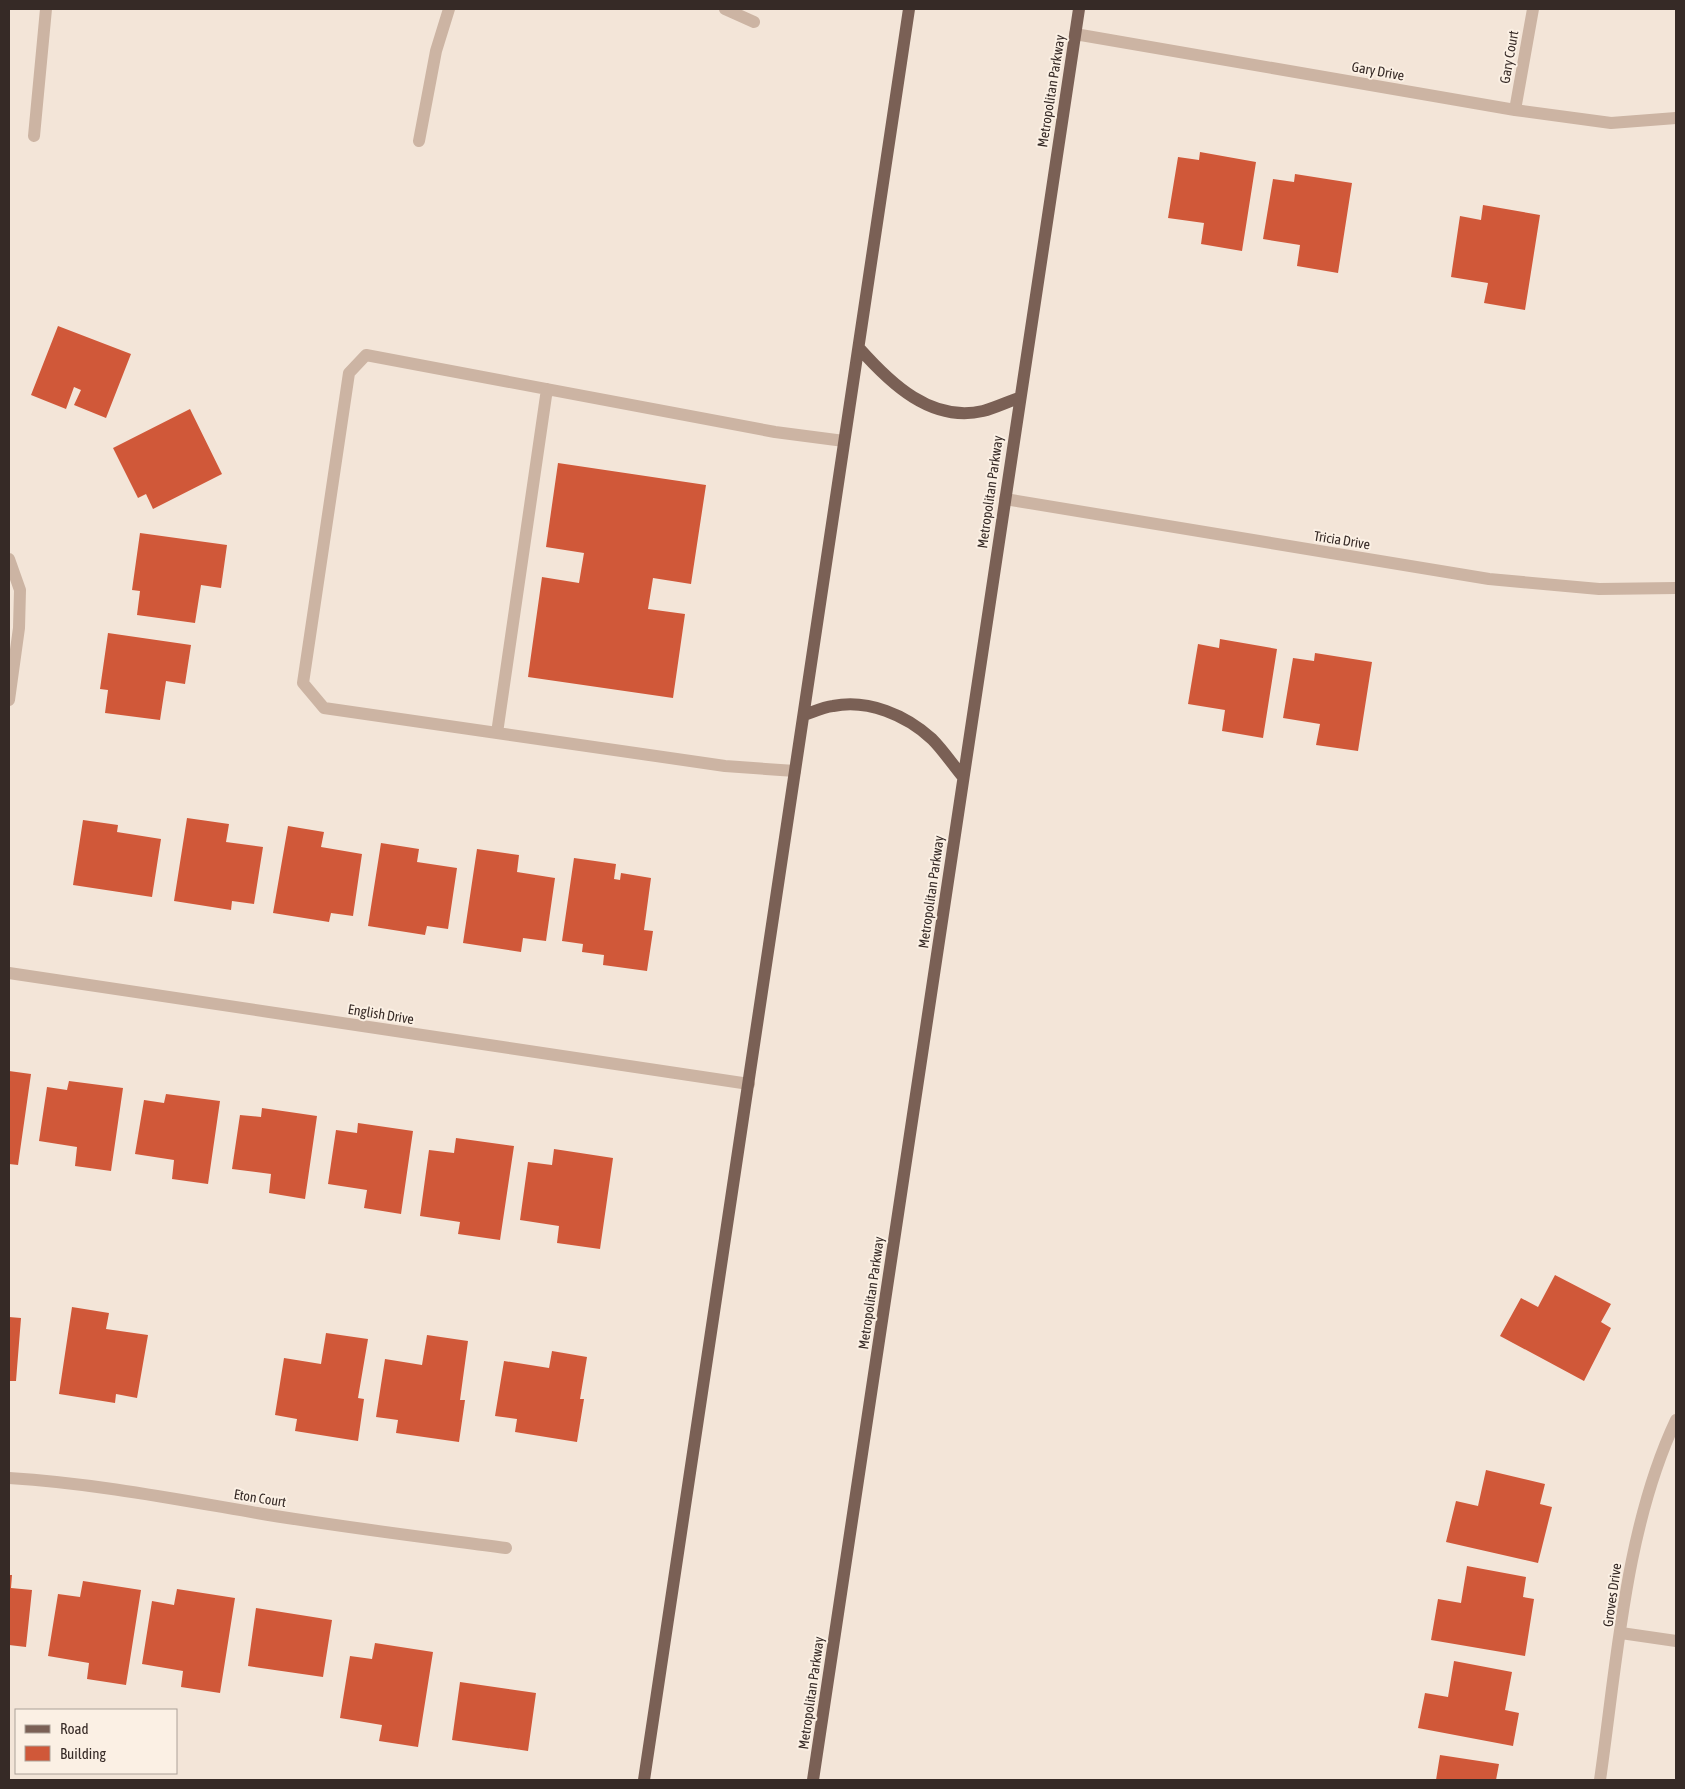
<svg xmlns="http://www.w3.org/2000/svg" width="1685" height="1789" viewBox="0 0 1685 1789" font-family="'Asap Condensed',sans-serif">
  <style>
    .building { fill: #d05839 }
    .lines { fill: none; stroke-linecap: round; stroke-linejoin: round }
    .lane { stroke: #ccb4a3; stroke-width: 12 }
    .street { stroke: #ccb4a3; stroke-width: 12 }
    .primary { stroke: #7a6055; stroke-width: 12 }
    .labels { text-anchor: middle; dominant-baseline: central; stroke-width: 4; stroke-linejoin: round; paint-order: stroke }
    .street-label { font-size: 14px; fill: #362a26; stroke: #fbf0e4 }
  </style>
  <rect width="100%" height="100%" fill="#f3e5d8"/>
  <path class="building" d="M 1200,152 L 1256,162 L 1242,251 L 1201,244 L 1204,223 L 1168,218 L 1178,157 L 1199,160 Z
    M 1295,174 L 1352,183 L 1338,273 L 1297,266 L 1300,245 L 1263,239 L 1273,179 L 1294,182 Z
    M 1483,205 L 1540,215 L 1525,310 L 1484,303 L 1488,283 L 1451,277 L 1460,216 L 1481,220 Z
    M 58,326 L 131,354 L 106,418 L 74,405 L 81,390 L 74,387 L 66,409 L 31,395 Z
    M 190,409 L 222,474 L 153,509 L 146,494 L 138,498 L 113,448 Z
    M 558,463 L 706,485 L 691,584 L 653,578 L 648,609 L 685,614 L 673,698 L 528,677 L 542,577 L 579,583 L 584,553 L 546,547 Z
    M 140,533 L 227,545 L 221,588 L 201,585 L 195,623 L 137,615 L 140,591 L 132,590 Z
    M 108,633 L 191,645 L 185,684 L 166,681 L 160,720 L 105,713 L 108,690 L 100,689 Z
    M 1220,639 L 1277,649 L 1263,738 L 1222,731 L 1225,710 L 1188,704 L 1198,644 L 1219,648 Z
    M 1315,653 L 1372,662 L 1358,751 L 1316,745 L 1320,724 L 1283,718 L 1293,658 L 1314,661 Z
    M 187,818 L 229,824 L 226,842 L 263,847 L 254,904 L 232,901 L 231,910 L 174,901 Z
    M 83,820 L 118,825 L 117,832 L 161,839 L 152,897 L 73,885 Z
    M 288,826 L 324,832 L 321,847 L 362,854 L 353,916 L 331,913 L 329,922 L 273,913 Z
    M 381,843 L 419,849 L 417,862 L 457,868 L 448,929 L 427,926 L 425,935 L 368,926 Z
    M 477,849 L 519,855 L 517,872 L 555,878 L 546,941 L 523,938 L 521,952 L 463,943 Z
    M 574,858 L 616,864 L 614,879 L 620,880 L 621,873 L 651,878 L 644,930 L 653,931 L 647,971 L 603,965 L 604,955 L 582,952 L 583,944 L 562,941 Z
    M 9,1071 L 31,1074 L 18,1165 L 9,1164 Z
    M 69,1081 L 123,1088 L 111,1171 L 75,1166 L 77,1147 L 39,1141 L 47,1087 L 67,1090 Z
    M 166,1094 L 220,1101 L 208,1184 L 172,1179 L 174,1160 L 135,1154 L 144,1100 L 164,1103 Z
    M 262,1108 L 317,1116 L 305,1199 L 269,1193 L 271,1174 L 232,1169 L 240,1115 L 261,1117 Z
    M 358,1123 L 413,1131 L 401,1214 L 364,1208 L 367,1190 L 328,1184 L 336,1130 L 357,1133 Z
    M 456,1138 L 514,1146 L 500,1240 L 458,1234 L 460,1222 L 420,1216 L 429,1150 L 454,1153 Z
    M 554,1149 L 613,1158 L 600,1249 L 557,1243 L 559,1226 L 520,1220 L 528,1162 L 552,1165 Z
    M 1555,1275 L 1611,1304 L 1601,1322 L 1611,1328 L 1584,1381 L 1500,1336 L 1521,1298 L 1538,1307 Z
    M 72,1307 L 109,1313 L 106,1329 L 148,1335 L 137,1398 L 116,1394 L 115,1403 L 59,1394 Z
    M 9,1317 L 21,1318 L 16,1381 L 9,1381 Z
    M 326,1333 L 368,1339 L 358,1398 L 364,1399 L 358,1441 L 295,1431 L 297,1419 L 275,1415 L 284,1358 L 321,1364 Z
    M 427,1335 L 468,1341 L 460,1400 L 465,1400 L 459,1442 L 396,1433 L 398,1420 L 376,1417 L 385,1359 L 422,1365 Z
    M 552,1351 L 587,1357 L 580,1399 L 584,1399 L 577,1442 L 515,1432 L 517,1419 L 495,1416 L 504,1361 L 549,1368 Z
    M 1486,1470 L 1545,1484 L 1540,1504 L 1552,1507 L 1538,1563 L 1446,1542 L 1456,1501 L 1478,1506 Z
    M 1467,1566 L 1526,1577 L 1523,1597 L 1534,1599 L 1525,1656 L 1431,1640 L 1438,1599 L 1461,1603 Z
    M 9,1575 L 12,1575 L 11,1588 L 32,1590 L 26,1647 L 9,1645 Z
    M 83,1581 L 141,1590 L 126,1685 L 87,1679 L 89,1663 L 48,1656 L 58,1594 L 80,1597 Z
    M 177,1589 L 235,1598 L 220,1693 L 181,1687 L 183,1671 L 142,1664 L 152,1601 L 174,1605 Z
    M 256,1608 L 332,1620 L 323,1677 L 248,1666 Z
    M 375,1643 L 433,1652 L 418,1747 L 379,1741 L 382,1725 L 340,1718 L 350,1656 L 372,1659 Z
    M 1454,1661 L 1512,1672 L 1505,1710 L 1519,1713 L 1513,1746 L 1418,1728 L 1425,1693 L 1448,1697 Z
    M 460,1682 L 536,1693 L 528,1751 L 452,1740 Z
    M 1440,1755 L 1499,1764 L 1496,1780 L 1436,1780 Z"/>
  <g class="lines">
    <path class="lane" d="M 725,9 L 754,22
      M 34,136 L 46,9
      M 419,141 L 436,51 L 449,9
      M 497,733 L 547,389
      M 795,771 L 725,766 L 324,708 L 303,683 L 349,373 L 366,355 L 775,432 L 844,441"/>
    <path class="street" d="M 1075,34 L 1515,110 L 1611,123 L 1676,118
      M 1515,110 L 1533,9
      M 1005,499 L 1489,579 L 1599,589 L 1676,588
      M 9,559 L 20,590 L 19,628 L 9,700
      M 9,973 L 749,1084
      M 9,1478 C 92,1483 175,1499 257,1513 C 340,1527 423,1537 506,1548
      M 1621,1633 L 1676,1641
      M 1600,1780 C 1617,1662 1625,1528 1676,1420"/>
    <path class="primary" d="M 859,348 C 890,383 931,423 983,411 C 995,408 1007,402 1019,398
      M 804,715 C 813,712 823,707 833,706 C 868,699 906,715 932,739 C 943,750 953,765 963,777
      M 644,1780 L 909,9
      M 813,1780 L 1079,9"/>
  </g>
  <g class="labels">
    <g class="street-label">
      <text transform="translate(1509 57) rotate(-80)">Gary Court</text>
      <text transform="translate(1378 71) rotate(10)">Gary Drive</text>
      <text transform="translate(1051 91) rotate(-81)">Metropolitan Parkway</text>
      <text transform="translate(990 492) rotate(-82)">Metropolitan Parkway</text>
      <text transform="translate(1342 540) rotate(9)">Tricia Drive</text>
      <text transform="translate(931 892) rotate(-82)">Metropolitan Parkway</text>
      <text transform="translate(381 1014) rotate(9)">English Drive</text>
      <text transform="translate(871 1293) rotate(-82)">Metropolitan Parkway</text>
      <text transform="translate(260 1498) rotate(9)">Eton Court</text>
      <text transform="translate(1612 1595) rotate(-82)">Groves Drive</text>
      <text transform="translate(811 1693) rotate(-82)">Metropolitan Parkway</text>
    </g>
  </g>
  <rect width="1685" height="1789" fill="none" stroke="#362a26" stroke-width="20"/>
  <rect x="15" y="1709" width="162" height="65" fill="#fbf0e4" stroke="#aca198"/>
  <rect x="25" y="1725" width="25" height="8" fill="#7a6055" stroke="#aca198"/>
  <text x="60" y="1734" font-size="15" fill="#362a26">Road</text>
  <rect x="25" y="1746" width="25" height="15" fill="#d05839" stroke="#aca198"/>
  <text x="60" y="1759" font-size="15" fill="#362a26">Building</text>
</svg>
